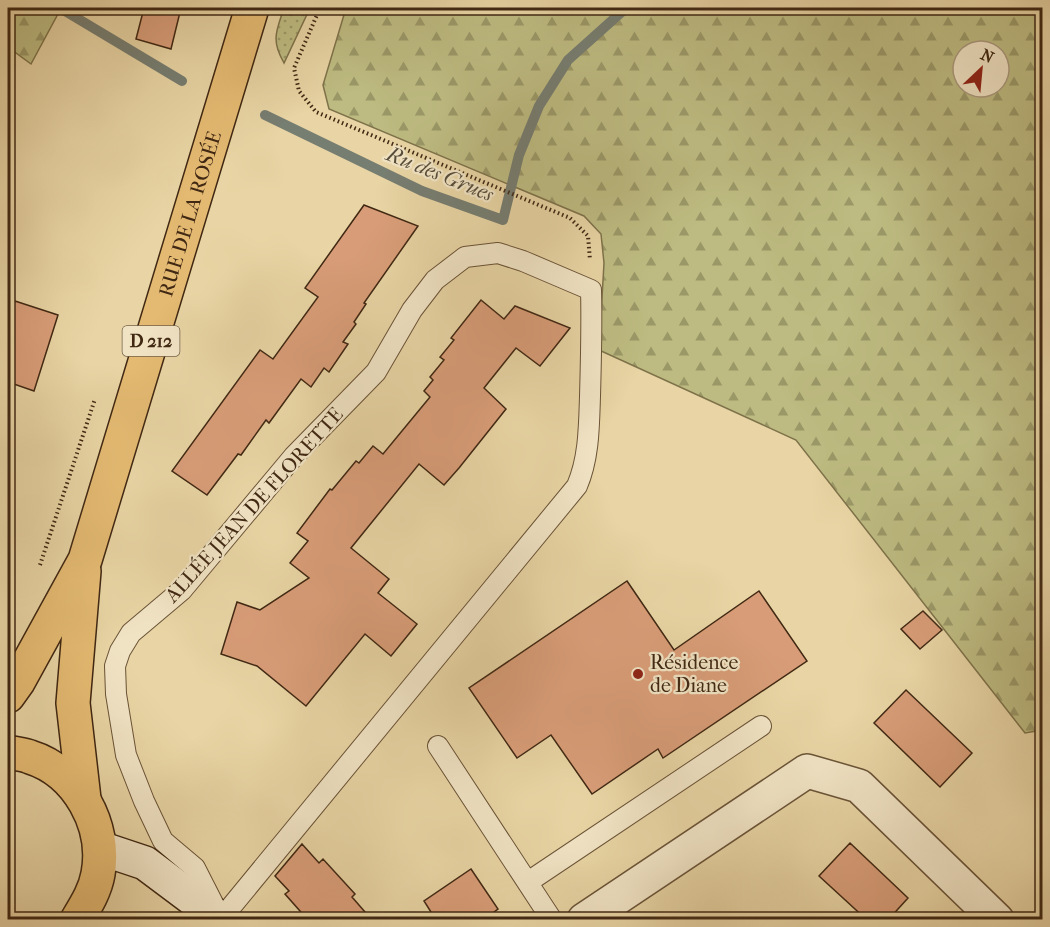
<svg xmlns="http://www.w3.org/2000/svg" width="1050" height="927" viewBox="0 0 1050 927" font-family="'IM FELL French Canon',serif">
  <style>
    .green { fill: url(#green-dots); stroke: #7e724a; stroke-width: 1.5 }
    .forest { fill: url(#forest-firs); stroke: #7e724a; stroke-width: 1.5; fill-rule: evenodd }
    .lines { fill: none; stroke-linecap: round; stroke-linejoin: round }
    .stream { stroke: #767d71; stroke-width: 10 }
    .building { fill: #d89d78; stroke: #402813; stroke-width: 1.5 }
    .lane-casing { stroke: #6a5337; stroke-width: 22 }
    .street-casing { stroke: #6a5337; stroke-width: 36 }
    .secondary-casing { stroke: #402813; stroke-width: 36 }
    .primary-casing { stroke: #402813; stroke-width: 36 }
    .path { stroke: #402813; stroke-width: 4; stroke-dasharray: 1.5 3; stroke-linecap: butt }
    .lane { stroke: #f0e3c4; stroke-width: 20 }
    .street { stroke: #f0e3c4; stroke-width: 33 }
    .secondary { stroke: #f0e3c4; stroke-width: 33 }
    .primary { stroke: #e4ba72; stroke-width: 33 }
    .poi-dot { fill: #8f2418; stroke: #f0e3c4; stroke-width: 2 }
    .labels { text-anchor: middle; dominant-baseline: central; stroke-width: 4.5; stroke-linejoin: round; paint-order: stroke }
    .shield { fill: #f0e3c4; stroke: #756048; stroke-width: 1.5 }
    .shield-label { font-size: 18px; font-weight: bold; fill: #402813 }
    .street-label { font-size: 20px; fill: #402813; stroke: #f0e3c4 }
    .poi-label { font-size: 20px; fill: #402813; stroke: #f0e3c4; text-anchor: start }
    .water-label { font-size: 21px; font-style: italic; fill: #564c3a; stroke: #f0e3c4 }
  </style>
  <defs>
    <pattern id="green-dots" width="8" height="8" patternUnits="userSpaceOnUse" patternTransform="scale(1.5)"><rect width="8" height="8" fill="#bdbb81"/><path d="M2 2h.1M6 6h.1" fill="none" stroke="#9b9868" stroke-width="1.8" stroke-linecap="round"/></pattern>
    <pattern id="forest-firs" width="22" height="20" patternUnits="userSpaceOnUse" patternTransform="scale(1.5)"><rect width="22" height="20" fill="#bdbb81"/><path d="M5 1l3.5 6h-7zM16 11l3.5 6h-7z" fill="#9b9868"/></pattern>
  </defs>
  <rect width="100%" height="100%" fill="#e8d4a4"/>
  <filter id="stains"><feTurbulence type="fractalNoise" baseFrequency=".00333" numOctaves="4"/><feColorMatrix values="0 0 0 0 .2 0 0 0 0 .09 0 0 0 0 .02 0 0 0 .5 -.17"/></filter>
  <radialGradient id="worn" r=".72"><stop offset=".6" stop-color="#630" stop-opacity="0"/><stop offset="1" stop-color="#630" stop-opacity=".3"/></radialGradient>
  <path class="green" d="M 284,8 L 310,8 L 284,63 C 271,40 276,32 284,8 Z"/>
  <path class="forest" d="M 8,8 L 52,8 L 59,12 L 31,64 L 8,47 Z
    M 346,8 L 1042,8 L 1042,730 L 1025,733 L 796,440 L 599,350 L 604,263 L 601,234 L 584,216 L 329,109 L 323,85 ZM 963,51 L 999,51 L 999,87 L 963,87 Z"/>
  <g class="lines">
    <path class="stream" d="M 60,8 L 182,81
      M 265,115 L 422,191 L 503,220 L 519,155 L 539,106 L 568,60 L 626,8"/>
  </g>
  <path class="building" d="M 144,8 L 181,8 L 171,49 L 136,39 Z
    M 364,205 L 418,226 L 364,303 L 366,304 L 354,322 L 356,324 L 343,342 L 348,344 L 329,372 L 324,368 L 311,387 L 301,379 L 269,423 L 266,420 L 241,455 L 238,454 L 207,495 L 172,471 L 260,350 L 273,359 L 318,297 L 305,288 Z
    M 481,300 L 504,319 L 515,306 L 570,328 L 540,366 L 516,348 L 484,388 L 506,409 L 459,468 L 444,485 L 419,464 L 351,548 L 389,579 L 378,593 L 417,624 L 391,656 L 365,634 L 306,706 L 257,666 L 221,654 L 237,602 L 260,610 L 309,578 L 290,563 L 308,541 L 297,533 L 330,489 L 332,490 L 356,461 L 359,463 L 373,446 L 383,454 L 430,397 L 424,391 L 433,380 L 430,377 L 444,360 L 440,357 L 454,340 L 451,338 Z
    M 15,301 L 58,315 L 34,391 L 8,382 L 8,323 Z
    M 627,581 L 674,650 L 759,591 L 807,661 L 663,758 L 658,749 L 592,794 L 551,735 L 517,758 L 469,688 Z
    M 923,611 L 942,630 L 920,649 L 901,629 Z
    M 906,690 L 972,753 L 940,787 L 874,723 Z
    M 850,843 L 908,898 L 888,920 L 867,920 L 819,876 Z
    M 302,844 L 319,863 L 323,859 L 355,894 L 352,897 L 372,920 L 308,920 L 285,894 L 289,891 L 275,876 Z
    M 471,869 L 498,909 L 483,920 L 436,920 L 424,901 Z"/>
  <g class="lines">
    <defs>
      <path id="lane" d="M 498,253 L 523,261 L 591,290 C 592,325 591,360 590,396 C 589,427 589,458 577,486 L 221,919 L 195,868 L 163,841 L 144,801 L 126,755 L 116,694 L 115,666 L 120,651 L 131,633 L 182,590 L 294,456 L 376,372 L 412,310 L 435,280 L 465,257 Z
        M 438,746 L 552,920
        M 528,882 L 761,726"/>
      <path id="street" d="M 584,920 L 807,771 L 859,786 L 997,920"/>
      <path id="secondary" d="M 100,848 L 145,863 L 221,920"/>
      <g id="primary">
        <path id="s1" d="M 8,696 L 18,682 L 85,560 L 252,8"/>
        <path d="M 8,752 C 15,754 23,754 30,757 C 78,772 107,826 98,874 C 95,891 86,905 77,920"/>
        <path d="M 84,799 L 73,703 L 84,571"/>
      </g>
    </defs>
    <use href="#lane" class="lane-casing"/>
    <use href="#street" class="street-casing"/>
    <use href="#secondary" class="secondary-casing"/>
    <use href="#primary" class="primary-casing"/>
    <path class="path" d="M 320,8 L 294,68 L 299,91 L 316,112 L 570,218 L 588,236 L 590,260
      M 40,565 L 95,399"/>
    <use href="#lane" class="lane"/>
    <use href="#street" class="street"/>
    <use href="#secondary" class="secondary"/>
    <use href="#primary" class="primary"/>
  </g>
  <circle class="poi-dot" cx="638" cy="674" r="6"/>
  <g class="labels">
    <rect class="shield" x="122.5" y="326" width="57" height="30" rx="4.5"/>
    <g class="shield-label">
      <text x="151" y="341">D 212</text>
    </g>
    <g class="street-label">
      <text stroke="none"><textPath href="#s1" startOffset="518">RUE DE LA ROSÉE</textPath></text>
      <text transform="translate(254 505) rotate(-48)">ALLÉE JEAN DE FLORETTE</text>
    </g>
    <g class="poi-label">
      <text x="650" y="662">Résidence<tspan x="650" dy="23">de Diane</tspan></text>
    </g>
    <g class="water-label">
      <text transform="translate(440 174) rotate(22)">Ru des Grues</text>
    </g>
  </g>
  <rect width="1050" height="927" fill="none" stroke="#e8d4a4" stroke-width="30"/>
  <rect x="9" y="9" width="1032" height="909" fill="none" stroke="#402813" stroke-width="3"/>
  <rect x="15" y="15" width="1020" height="897" fill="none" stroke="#402813" stroke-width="1.5"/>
  <g transform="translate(981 69) rotate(26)"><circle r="28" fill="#f0e3c4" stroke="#aa987d" stroke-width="1.5"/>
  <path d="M0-4.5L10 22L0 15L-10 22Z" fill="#8f2418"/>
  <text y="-9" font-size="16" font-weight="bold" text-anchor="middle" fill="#402813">N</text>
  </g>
  <rect width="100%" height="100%" filter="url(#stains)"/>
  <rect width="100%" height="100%" fill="url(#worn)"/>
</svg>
